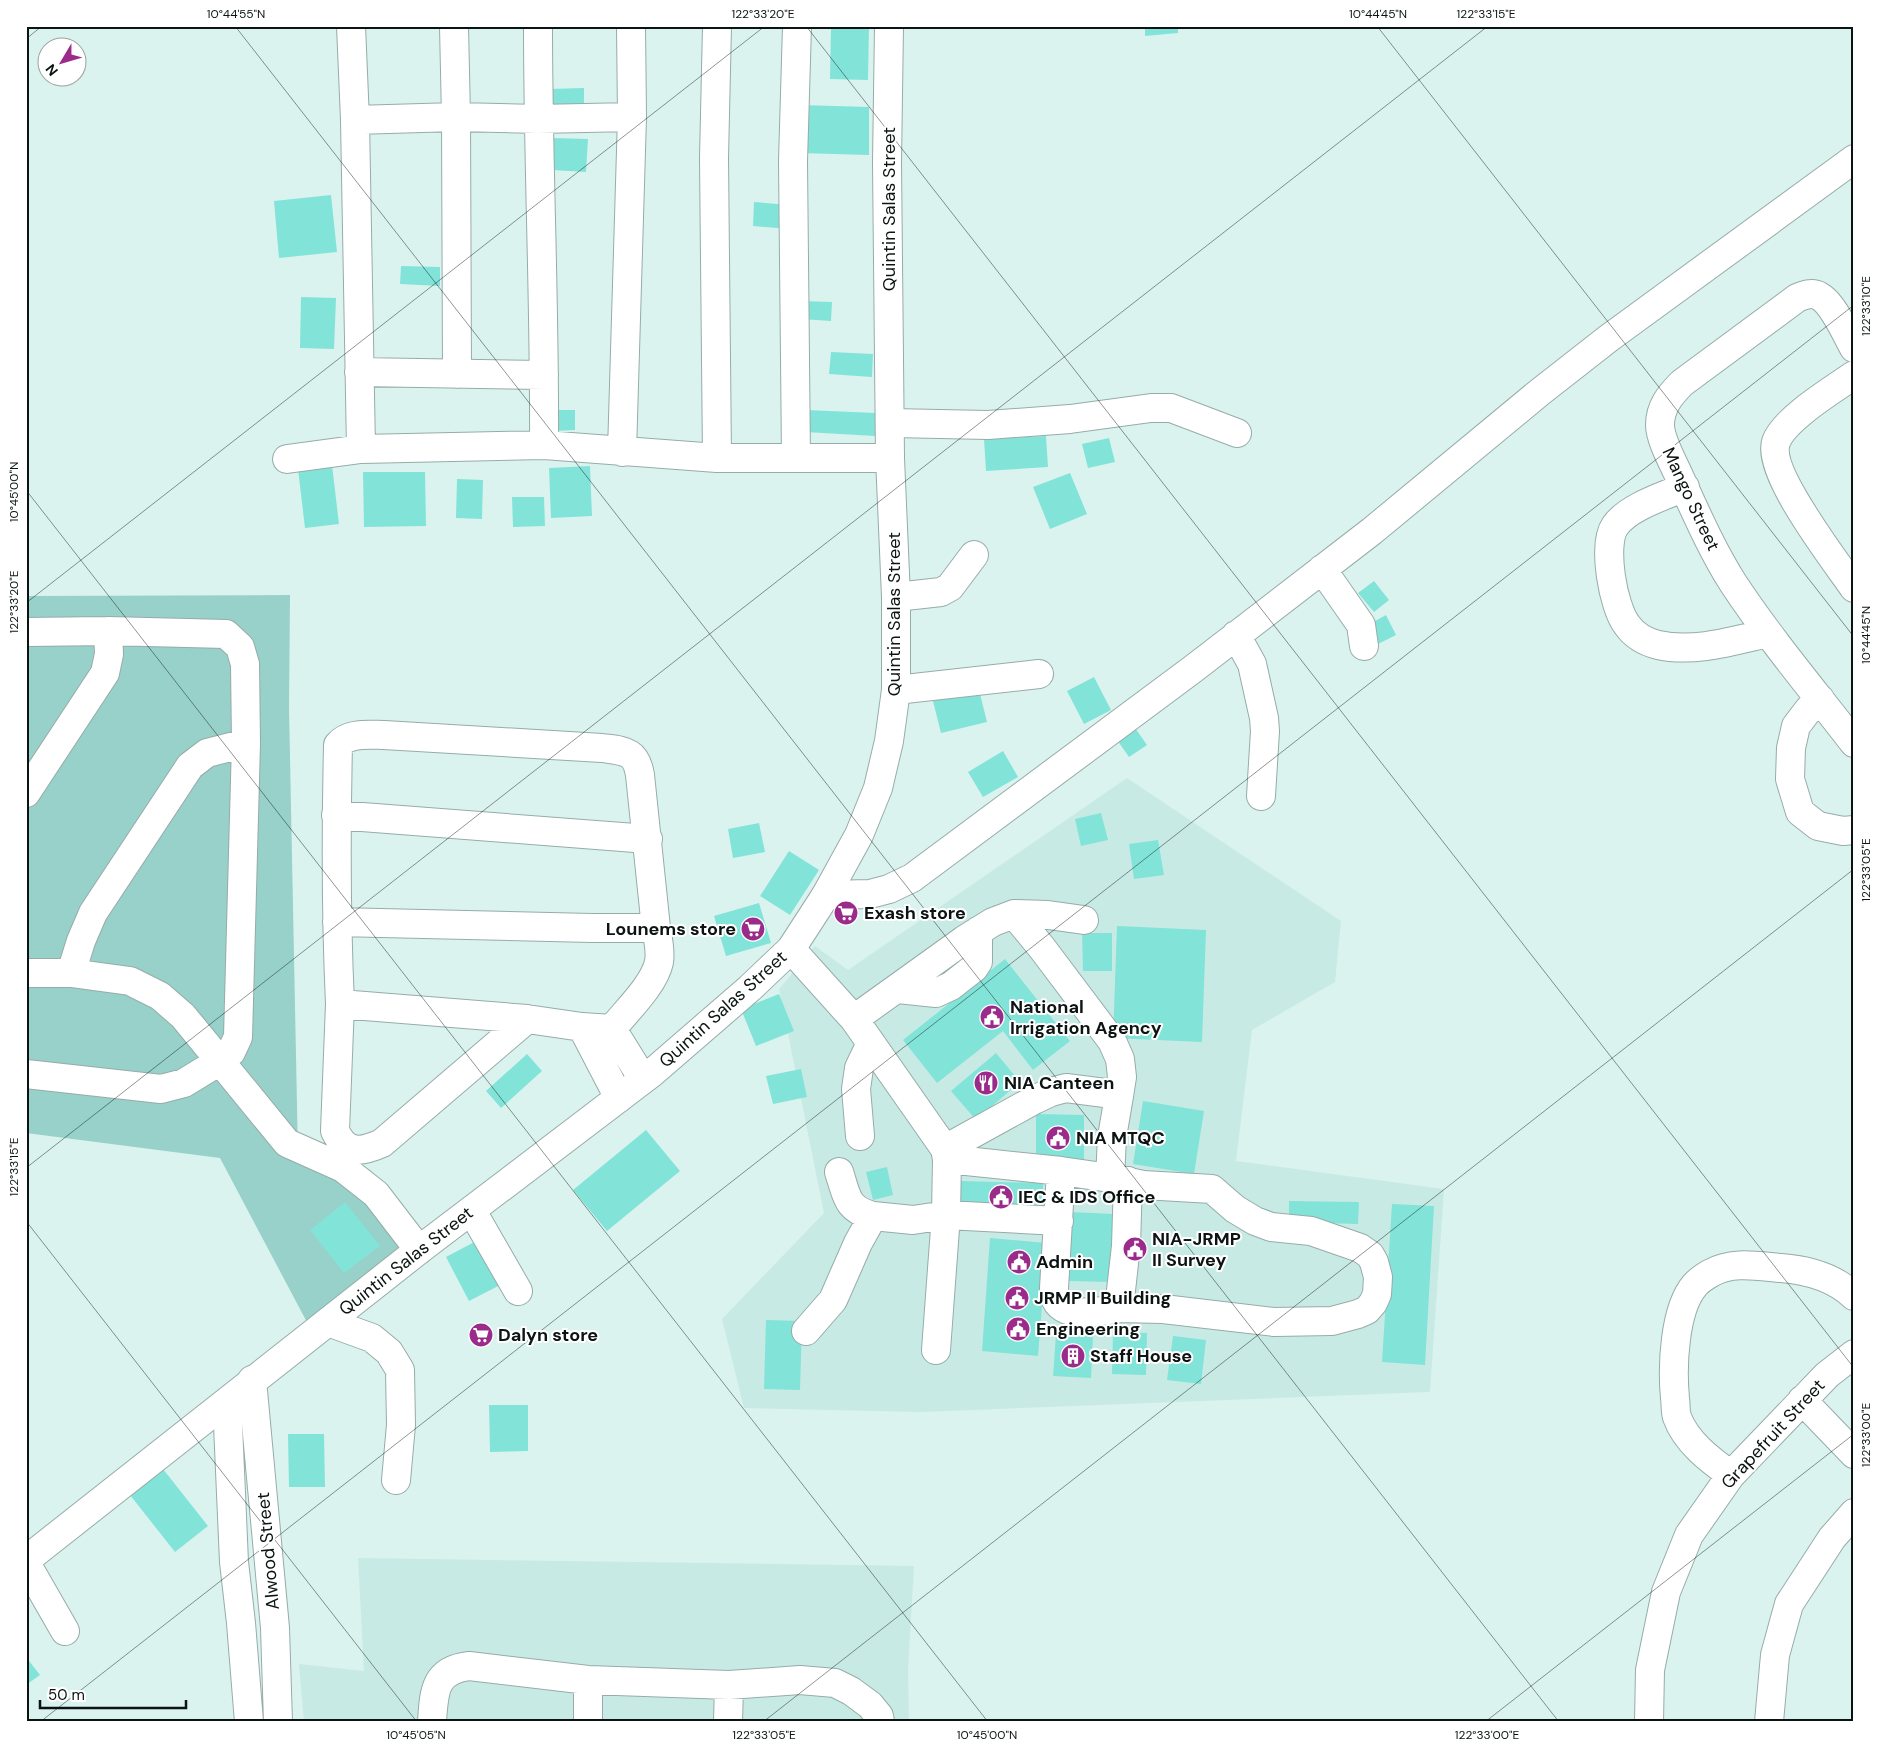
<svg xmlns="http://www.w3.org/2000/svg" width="1880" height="1748" viewBox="0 0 1880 1748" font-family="'DM Sans',sans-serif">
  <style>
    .built { fill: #c8eae5 }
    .green { fill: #97d1c9 }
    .building { fill: #82e3d8 }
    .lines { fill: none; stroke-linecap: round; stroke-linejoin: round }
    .minor-casing { stroke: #96aca9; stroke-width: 30 }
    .major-casing { stroke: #96aca9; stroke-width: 30 }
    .minor { stroke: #fff; stroke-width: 28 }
    .major { stroke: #fff; stroke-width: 28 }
    .ticks { fill: none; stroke: #0b1412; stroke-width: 1; stroke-opacity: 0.45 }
    .labels { text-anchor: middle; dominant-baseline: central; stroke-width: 4; stroke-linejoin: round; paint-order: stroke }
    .street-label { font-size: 18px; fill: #0b1412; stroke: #fff }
    .poi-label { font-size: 18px; font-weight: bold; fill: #0b1412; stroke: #fff; text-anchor: start }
    .neatline { fill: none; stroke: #0b1412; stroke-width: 2 }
    .ticks-label { font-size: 12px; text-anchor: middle; fill: #0b1412 }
  </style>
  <rect width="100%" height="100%" fill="#dbf3ef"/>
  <path class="built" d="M 1127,778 L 1341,921 L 1335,982 L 1252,1030 L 1236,1161 L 1444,1189 L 1430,1392 L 920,1412 L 744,1408 L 722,1319 L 824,1213 L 779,989 L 815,946 L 848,970 Z
    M 358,1558 L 914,1566 L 908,1670 L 909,1722 L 304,1722 L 299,1664 L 364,1671 Z"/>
  <path class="green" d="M 290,595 L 289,708 L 298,1155 L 333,1153 L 370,1170 L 420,1236 L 309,1326 L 220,1158 L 26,1133 L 26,596 Z"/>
  <path class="building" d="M 831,26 L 869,26 L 868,80 L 830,79 Z
    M 1145,26 L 1178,26 L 1178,33 L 1145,36 Z
    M 584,88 L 584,104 L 549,105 L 549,89 Z
    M 800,105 L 869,107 L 869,155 L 799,153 Z
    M 553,138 L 588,139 L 586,172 L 552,170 Z
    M 331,195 L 337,252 L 279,258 L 274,201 Z
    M 754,202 L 790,205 L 789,229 L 753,226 Z
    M 401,266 L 440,267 L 440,286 L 400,284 Z
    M 301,297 L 336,298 L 334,349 L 300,348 Z
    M 802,301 L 832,302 L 831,321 L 801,319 Z
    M 831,352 L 873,354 L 872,377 L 829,374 Z
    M 554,410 L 575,410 L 575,430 L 554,431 Z
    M 806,410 L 876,413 L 875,436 L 805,432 Z
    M 1046,436 L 1048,467 L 986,471 L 984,439 Z
    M 1109,438 L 1115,462 L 1088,468 L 1082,444 Z
    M 332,465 L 339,524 L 305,528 L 298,469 Z
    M 590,466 L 592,516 L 551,518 L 549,468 Z
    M 363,472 L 425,472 L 426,526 L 364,527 Z
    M 1070,473 L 1087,514 L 1050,529 L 1033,487 Z
    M 457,479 L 483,480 L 482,519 L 456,518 Z
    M 512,497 L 544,497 L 545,526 L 513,527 Z
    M 1374,581 L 1389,600 L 1374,612 L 1358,593 Z
    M 1386,615 L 1396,635 L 1376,645 L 1366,626 Z
    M 1094,677 L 1111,710 L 1084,724 L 1067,691 Z
    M 979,690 L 987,722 L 941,733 L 933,701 Z
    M 1133,725 L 1147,745 L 1129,757 L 1115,737 Z
    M 1003,751 L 1018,777 L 983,797 L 968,772 Z
    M 1101,813 L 1108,840 L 1081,846 L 1075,819 Z
    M 759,823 L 765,852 L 733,858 L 728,829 Z
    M 1158,840 L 1164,875 L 1134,879 L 1129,844 Z
    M 789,851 L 819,870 L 790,915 L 760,896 Z
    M 759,903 L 771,943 L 726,956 L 714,916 Z
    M 1117,926 L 1206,930 L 1202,1042 L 1113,1038 Z
    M 1082,933 L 1112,933 L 1112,971 L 1083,971 Z
    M 1005,959 L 1070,1041 L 1033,1070 L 1003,1031 L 937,1083 L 903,1040 Z
    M 779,994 L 794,1031 L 756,1046 L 741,1009 Z
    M 996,1053 L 1020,1082 L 976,1120 L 951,1091 Z
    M 527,1054 L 542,1071 L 501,1108 L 486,1091 Z
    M 801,1069 L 807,1097 L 773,1104 L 766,1076 Z
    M 1143,1101 L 1204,1111 L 1194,1174 L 1133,1164 Z
    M 1036,1114 L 1084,1115 L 1084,1159 L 1036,1159 Z
    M 646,1130 L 680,1171 L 607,1231 L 573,1190 Z
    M 887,1167 L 893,1195 L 873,1200 L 866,1172 Z
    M 961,1181 L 1043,1183 L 1043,1214 L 960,1211 Z
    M 1289,1201 L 1359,1202 L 1358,1224 L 1289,1222 Z
    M 345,1202 L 380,1246 L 344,1273 L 310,1230 Z
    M 1392,1204 L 1434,1206 L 1425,1365 L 1382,1362 Z
    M 1071,1212 L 1114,1214 L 1112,1282 L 1069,1281 Z
    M 482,1238 L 506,1282 L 469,1301 L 446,1257 Z
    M 990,1238 L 1047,1243 L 1038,1356 L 982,1351 Z
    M 766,1320 L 802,1321 L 800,1390 L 764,1389 Z
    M 1113,1332 L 1147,1333 L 1146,1375 L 1112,1374 Z
    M 1056,1334 L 1093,1336 L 1091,1378 L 1053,1376 Z
    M 1173,1336 L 1206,1340 L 1201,1384 L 1167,1380 Z
    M 489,1405 L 528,1405 L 528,1451 L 490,1452 Z
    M 288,1434 L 324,1434 L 325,1487 L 289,1487 Z
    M 163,1469 L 208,1526 L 175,1552 L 130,1495 Z
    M 26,1657 L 40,1675 L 26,1685 Z"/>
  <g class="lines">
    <defs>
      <path id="minor" d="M 351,26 L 355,120 L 361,449
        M 454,26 L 456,117 L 457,374
        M 538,26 C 538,166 545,306 544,445
        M 355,120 L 456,117 L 538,119 L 632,117
        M 1854,348 C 1846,334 1833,303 1819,296 C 1812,292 1804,295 1797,298 L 1682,383 C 1670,395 1660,407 1660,425 C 1660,440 1674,464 1680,478 C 1696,513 1712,550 1733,583 C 1770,639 1813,690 1854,743
        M 359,372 L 544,375
        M 1854,375 C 1834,389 1784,419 1776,442 C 1766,472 1836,562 1854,588
        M 891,423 L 988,425 L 1070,419 L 1151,408 L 1171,408 L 1237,433
        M 622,452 L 632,117 L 631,26
        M 717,458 L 714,158 L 717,26
        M 796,458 L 793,161 L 797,26
        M 287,459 L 361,449 L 544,445 L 717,458 L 890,458
        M 1685,487 C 1664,496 1628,507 1615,526 C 1602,545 1613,607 1627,625 C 1634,635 1646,642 1658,645 C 1694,653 1733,641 1768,633
        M 1322,569 L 1361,625 L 1364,646
        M 896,597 L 941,592 L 950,587 L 974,555
        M 26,632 L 108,631 L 226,634 L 240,647 L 245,664 L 246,743 L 238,1037 L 231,1052 L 220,1061 L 184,1083 L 161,1089 L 26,1074
        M 1236,635 L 1252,664 L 1264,718 L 1265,731 L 1261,796
        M 896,690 L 1039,674
        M 1820,699 L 1809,709 L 1796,726 L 1791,748 L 1790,779 L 1800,812 L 1818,826 L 1843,831 L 1854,830
        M 26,793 L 105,673 L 109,654 L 108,631
        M 336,815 L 648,839
        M 826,895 L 870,894 L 889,889 L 912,878 L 1193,669 L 1372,531 L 1540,392 L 1609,338 L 1854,159
        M 1014,914 L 1042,948 L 1112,1041 L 1120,1059 L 1122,1077 L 1119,1096
        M 337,922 L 592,928 L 656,928 C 658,939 661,951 659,962 C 654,985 627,1010 612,1029 L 582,1027 L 527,1019 L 382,1143 C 360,1153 346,1154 335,1131 L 340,1004
        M 791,949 L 854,1019 L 945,1149 L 947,1159 L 946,1215 L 936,1350
        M 26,973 L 71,973 L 130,981 L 160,996 L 183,1016 L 287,1143 L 343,1168 L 376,1194 L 419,1250
        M 71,973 L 81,941 L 93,913 L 190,766 L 207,753 L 246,743
        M 898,989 L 936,993 L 951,986 L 974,968 L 978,962 L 978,931
        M 527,1019 L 340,1004 C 336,918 336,831 338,745 C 349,732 369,735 384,735 L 602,748 C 624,751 636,750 640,775 L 656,928
        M 854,1019 L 964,940 L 993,922 L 1014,914 L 1048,915 L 1084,920
        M 582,1027 L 619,1098
        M 612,1029 L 643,1079
        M 860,1136 L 856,1089 L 859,1068 L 871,1043
        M 945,1149 L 1034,1100 L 1051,1092 L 1066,1088 L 1105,1093 L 1119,1096 L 1112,1137 L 1110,1178
        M 947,1159 L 1061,1171 L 1110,1178 L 1143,1185 L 1212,1189 L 1235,1209 L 1255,1221 L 1271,1227 L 1311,1231 L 1360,1248 L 1370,1255 L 1374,1262 L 1378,1277 L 1377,1294 L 1373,1303 L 1367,1310 L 1358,1314 L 1332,1321 L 1274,1322 L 1163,1309 L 1119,1308 L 1126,1246 L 1128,1181
        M 1061,1171 L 1054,1288 C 1052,1322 1099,1312 1119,1308
        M 839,1172 C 847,1196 846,1209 873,1216
        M 472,1211 L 518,1291
        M 328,1322 L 372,1338 L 389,1352 L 400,1370 L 401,1425 L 396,1480
        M 806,1331 L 833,1300 L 858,1243 L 873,1216 L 913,1220 L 946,1215 L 1059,1221
        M 252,1380 L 275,1628 L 278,1722
        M 1802,1400 L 1854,1454
        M 227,1402 L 234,1562 L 241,1623 L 249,1722
        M 1731,1475 C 1710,1460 1686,1442 1677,1417 C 1675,1411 1676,1404 1675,1398 C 1672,1367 1674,1309 1695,1285 C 1699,1280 1706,1276 1711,1273 C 1732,1261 1757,1266 1781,1268 C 1807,1270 1835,1278 1854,1296
        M 26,1563 L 65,1631
        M 588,1680 L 588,1722
        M 432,1722 C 434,1692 434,1670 469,1666 L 588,1680 L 729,1685 L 800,1680 L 835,1683 L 851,1691 L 870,1705 L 879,1716 L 880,1722
        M 728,1722 L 729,1685
        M 1649,1722 L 1650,1670 L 1666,1592 L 1689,1535 L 1731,1475 L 1827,1375 L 1854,1354
        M 1769,1722 L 1775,1655 L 1789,1604 L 1832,1538 L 1854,1513"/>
      <path id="major" d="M 26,1560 L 419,1250 L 653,1072 L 750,988 L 791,949 L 826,895 L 859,835 L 878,788 L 889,741 L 896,690 L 896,597 L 890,458 L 887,162 L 889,26"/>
    </defs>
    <use href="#minor" class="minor-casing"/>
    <use href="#major" class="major-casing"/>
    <use href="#minor" class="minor"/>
    <use href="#major" class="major"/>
  </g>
  <path class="ticks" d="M 235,26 L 1559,1722M 806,26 L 1854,1368M 1377,26 L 1854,637M 26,39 L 42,26M 26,490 L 988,1722M 26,603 L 765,26M 26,1168 L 1488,26M 26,1221 L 417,1722M 40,1722 L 1854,305M 763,1722 L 1854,869M 1485,1722 L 1854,1434"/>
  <defs>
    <symbol id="supermarket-disc" viewBox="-11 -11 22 22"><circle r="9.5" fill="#9a2b8b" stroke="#fff"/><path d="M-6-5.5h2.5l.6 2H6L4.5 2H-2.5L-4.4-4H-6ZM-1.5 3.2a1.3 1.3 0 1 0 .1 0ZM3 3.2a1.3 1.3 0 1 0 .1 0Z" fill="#fff"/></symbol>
    <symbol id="civic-disc" viewBox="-11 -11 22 22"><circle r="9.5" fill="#9a2b8b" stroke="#fff"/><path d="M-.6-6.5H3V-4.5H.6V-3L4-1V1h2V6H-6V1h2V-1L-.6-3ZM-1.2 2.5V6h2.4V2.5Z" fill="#fff"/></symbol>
    <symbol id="restaurant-disc" viewBox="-11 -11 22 22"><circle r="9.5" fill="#9a2b8b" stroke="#fff"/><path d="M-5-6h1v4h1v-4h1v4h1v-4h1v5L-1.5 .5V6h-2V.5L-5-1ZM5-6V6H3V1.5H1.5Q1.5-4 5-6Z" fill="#fff"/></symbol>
    <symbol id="building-disc" viewBox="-11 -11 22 22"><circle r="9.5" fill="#9a2b8b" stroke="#fff"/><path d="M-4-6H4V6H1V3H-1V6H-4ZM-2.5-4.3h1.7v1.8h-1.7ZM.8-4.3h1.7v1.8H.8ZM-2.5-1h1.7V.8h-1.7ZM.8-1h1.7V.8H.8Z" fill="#fff"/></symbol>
  </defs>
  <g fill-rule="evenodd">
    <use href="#supermarket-disc" x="832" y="899" width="28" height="28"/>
    <use href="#supermarket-disc" x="739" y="915" width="28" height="28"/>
    <use href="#civic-disc" x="978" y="1003" width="28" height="28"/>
    <use href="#restaurant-disc" x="972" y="1069" width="28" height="28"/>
    <use href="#civic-disc" x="1044" y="1124" width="28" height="28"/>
    <use href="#civic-disc" x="987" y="1183" width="28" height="28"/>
    <use href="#civic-disc" x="1121" y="1235" width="28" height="28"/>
    <use href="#civic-disc" x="1005" y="1248" width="28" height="28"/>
    <use href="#civic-disc" x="1003" y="1284" width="28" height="28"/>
    <use href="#civic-disc" x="1004" y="1315" width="28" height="28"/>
    <use href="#supermarket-disc" x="467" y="1321" width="28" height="28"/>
    <use href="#building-disc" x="1059" y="1342" width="28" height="28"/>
  </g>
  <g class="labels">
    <g class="street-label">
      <text transform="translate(889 209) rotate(-90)">Quintin Salas Street</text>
      <text transform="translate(1691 499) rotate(65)">Mango Street</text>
      <text transform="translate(894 614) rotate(-90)">Quintin Salas Street</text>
      <text transform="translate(723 1009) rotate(-42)">Quintin Salas Street</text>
      <text transform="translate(406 1261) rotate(-38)">Quintin Salas Street</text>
      <text transform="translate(1773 1434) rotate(-47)">Grapefruit Street</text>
      <text transform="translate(268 1551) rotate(-95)">Alwood Street</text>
    </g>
    <g class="poi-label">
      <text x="864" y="913">Exash store</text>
      <text x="736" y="929" text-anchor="end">Lounems store</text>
      <text x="1010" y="1007">National<tspan x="1010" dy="21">Irrigation Agency</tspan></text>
      <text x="1004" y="1083">NIA Canteen</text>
      <text x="1076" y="1138">NIA MTQC</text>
      <text x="1018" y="1197">IEC &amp; IDS Office</text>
      <text x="1152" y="1239">NIA-JRMP<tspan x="1152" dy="21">II Survey</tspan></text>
      <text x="1036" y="1262">Admin</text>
      <text x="1034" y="1298">JRMP II Building</text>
      <text x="1036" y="1329">Engineering</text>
      <text x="498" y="1335">Dalyn store</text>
      <text x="1090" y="1356">Staff House</text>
    </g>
  </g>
  <rect width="1880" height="1748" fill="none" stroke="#ffffff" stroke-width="55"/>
  <g transform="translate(62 62) rotate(232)"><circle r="24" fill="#ffffff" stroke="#9da1a0"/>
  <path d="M0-4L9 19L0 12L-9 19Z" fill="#9a2b8b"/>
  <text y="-8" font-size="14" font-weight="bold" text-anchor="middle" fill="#0b1412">N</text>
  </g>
  <path d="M40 1700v8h146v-8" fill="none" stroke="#0b1412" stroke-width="2.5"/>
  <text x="48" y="1700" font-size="15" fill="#0b1412" stroke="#ffffff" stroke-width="4" paint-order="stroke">50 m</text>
  <rect x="28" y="28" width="1824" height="1692" class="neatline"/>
  <g class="ticks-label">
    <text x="236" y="18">10°44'55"N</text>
    <text x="763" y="18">122°33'20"E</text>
    <text x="1378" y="18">10°44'45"N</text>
    <text x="1486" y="18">122°33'15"E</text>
    <text transform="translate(1866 306) rotate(-90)" y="4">122°33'10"E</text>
    <text transform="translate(14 492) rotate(-90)" y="4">10°45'00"N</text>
    <text transform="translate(14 602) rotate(-90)" y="4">122°33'20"E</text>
    <text transform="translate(1866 635) rotate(-90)" y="4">10°44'45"N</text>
    <text transform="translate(1866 870) rotate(-90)" y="4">122°33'05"E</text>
    <text transform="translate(14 1167) rotate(-90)" y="4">122°33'15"E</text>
    <text transform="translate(1866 1435) rotate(-90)" y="4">122°33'00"E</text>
    <text x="416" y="1739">10°45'05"N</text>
    <text x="764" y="1739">122°33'05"E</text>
    <text x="987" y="1739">10°45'00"N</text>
    <text x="1487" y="1739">122°33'00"E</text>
  </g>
</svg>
